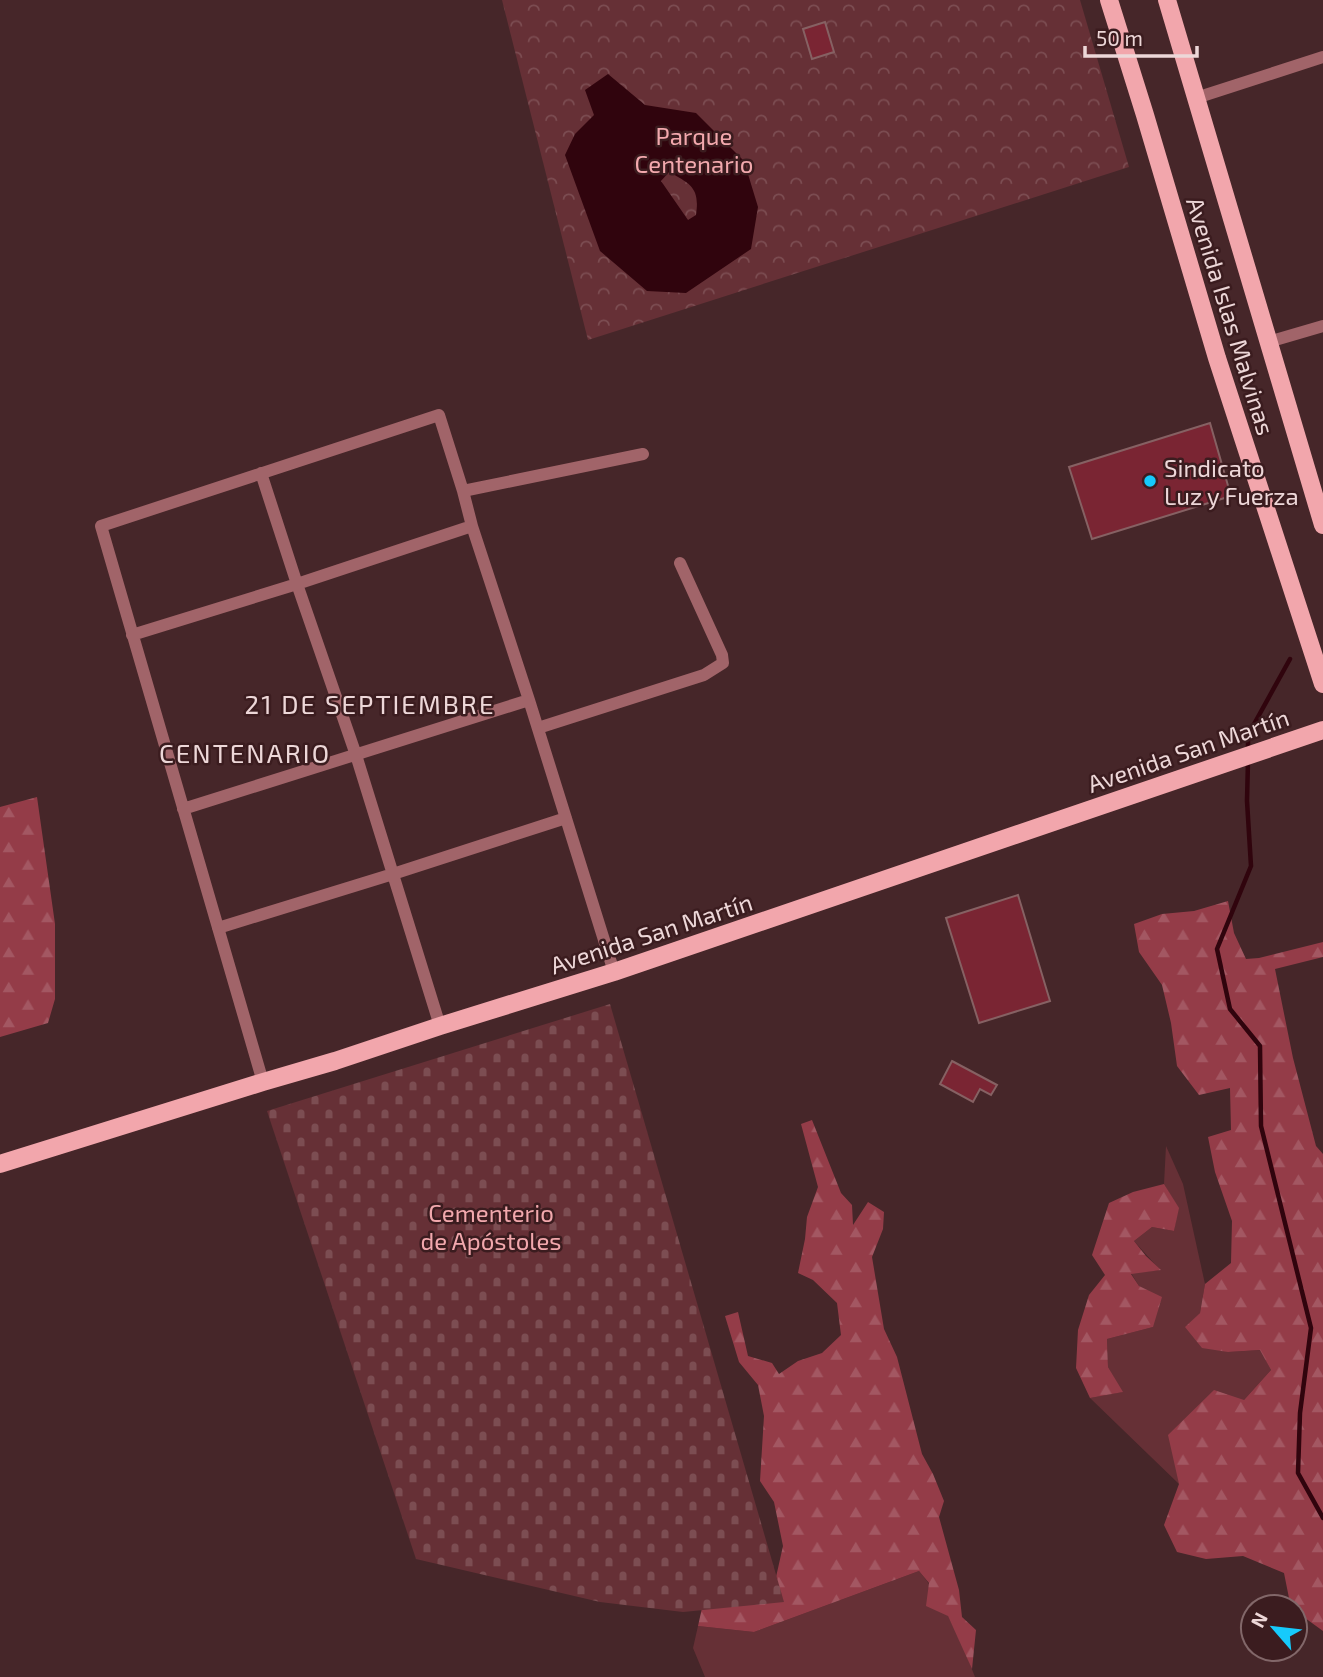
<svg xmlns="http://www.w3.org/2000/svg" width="1323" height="1677" viewBox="0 0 1323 1677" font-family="'Exo 2',sans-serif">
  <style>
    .grass { fill: #663036 }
    .forest { fill: url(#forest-firs) }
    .cemetery { fill: url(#cemetery-stones) }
    .park { fill: url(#park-crowns) }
    .water { fill: #30040d; fill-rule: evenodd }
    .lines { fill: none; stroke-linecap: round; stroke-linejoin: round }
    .stream { stroke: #30040d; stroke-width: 4.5 }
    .building { fill: #7a2533; stroke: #866163; stroke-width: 2 }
    .minor { stroke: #a16469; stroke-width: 12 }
    .primary { stroke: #f2a6ac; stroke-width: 18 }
    .poi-dot { fill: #16cafb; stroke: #3b1c1f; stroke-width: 2.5 }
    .labels { text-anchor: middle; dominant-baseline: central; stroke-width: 5; stroke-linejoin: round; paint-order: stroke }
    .park-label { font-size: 24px; fill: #f2a8ad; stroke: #3b1c1f }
    .street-label { font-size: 24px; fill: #edd7d8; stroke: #3b1c1f }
    .poi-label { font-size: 24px; fill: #edd7d8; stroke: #3b1c1f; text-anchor: start }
    .neighbourhood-label { font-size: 26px; letter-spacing: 2px; fill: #edd7d8; stroke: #3b1c1f }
  </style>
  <defs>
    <pattern id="forest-firs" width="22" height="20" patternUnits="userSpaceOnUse" patternTransform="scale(1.75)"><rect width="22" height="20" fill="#943c48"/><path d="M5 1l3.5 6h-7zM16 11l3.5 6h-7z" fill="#a35762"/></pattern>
    <pattern id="cemetery-stones" width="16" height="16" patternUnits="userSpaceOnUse" patternTransform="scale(1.75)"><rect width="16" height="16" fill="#663036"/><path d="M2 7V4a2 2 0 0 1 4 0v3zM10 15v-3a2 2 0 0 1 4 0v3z" fill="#7c4d52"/></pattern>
    <pattern id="park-crowns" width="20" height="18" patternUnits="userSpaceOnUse" patternTransform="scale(1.75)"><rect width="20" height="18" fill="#663036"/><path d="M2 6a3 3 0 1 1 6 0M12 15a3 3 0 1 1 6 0" fill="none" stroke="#7c4d52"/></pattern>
  </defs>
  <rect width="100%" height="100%" fill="#462629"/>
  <path class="grass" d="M 1166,1146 L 1183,1184 L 1205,1284 L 1200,1313 L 1186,1327 L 1228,1352 L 1261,1350 L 1271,1370 L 1244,1400 L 1179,1484 L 1090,1398 L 1122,1392 L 1108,1367 L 1107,1339 L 1153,1327 L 1139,1286 L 1131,1273 L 1160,1270 L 1134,1241 L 1152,1227 L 1174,1231 L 1178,1208 L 1164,1184 Z
    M 919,1571 C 941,1596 964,1646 975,1677 L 705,1677 L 693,1648 L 698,1626 L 754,1632 Z"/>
  <path class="forest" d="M 37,797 L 55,924 L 55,999 L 48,1023 L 0,1037 L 0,807 Z
    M 1228,901 L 1234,933 L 1246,959 L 1259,958 L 1323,942 L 1323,957 L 1275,969 L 1293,1058 L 1316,1146 L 1323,1154 L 1323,1631 L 1305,1618 L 1289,1598 L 1284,1573 L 1243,1556 L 1206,1559 L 1177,1552 L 1164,1525 L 1179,1484 L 1168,1435 L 1214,1390 L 1244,1400 L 1271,1370 L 1260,1350 L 1228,1352 L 1202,1348 L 1185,1327 L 1200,1313 L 1205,1284 L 1231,1263 L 1232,1221 L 1215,1172 L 1208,1137 L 1231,1130 L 1230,1088 L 1199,1095 L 1177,1066 L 1171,1023 L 1162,985 L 1139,952 L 1134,924 L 1162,914 L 1194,911 Z
    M 812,1120 L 841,1193 L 852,1205 L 853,1225 L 868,1202 L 884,1212 L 883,1229 L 872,1257 L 884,1329 L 897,1357 L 922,1454 L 933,1474 L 944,1501 L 939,1517 L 959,1590 L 962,1617 L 976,1630 L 972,1669 L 948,1616 L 926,1606 L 929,1583 L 919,1571 L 754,1632 L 698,1626 L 702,1608 L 774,1586 L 783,1546 L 774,1502 L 760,1481 L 764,1416 L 758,1385 L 739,1362 L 725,1316 L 738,1312 L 748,1356 L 772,1363 L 779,1374 L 798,1361 L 822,1353 L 841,1335 L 837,1303 L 813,1280 L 798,1273 L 805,1239 L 807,1217 L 818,1187 L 801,1124 Z
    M 1164,1184 L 1179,1208 L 1174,1231 L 1152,1227 L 1134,1241 L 1146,1256 L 1161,1270 L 1131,1274 L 1139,1286 L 1162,1297 L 1153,1327 L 1107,1339 L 1108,1367 L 1123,1392 L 1090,1398 L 1076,1368 L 1078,1330 L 1089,1295 L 1105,1275 L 1092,1255 L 1109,1203 L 1133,1192 Z"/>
  <path class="cemetery" d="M 610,1004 L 784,1602 L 683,1612 L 600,1602 L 416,1559 L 267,1111 Z"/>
  <path class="park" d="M 502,0 L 1080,0 L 1129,167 L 588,340 Z"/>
  <path class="water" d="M 608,74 L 645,105 L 696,113 L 744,161 L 758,207 L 751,249 L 686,293 L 647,291 L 600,251 L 565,155 L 575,134 L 594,115 L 585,90 ZM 669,172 C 691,184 700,188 696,215 L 688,220 L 661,181 Z"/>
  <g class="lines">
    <path class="stream" d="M 1248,752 L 1248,735 L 1290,659
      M 1248,761 L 1247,801 L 1251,866 L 1217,949 L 1230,1009 L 1260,1046 L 1261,1126 L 1311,1328 L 1300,1413 L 1298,1473 L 1323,1518"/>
  </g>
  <path class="building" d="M 825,22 L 834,52 L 812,59 L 803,29 Z
    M 1210,423 L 1231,496 L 1092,539 L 1069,467 Z
    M 1018,895 L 1050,1001 L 979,1023 L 946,918 Z
    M 952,1061 L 997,1085 L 991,1095 L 980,1089 L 973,1102 L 940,1084 Z"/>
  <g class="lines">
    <path class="minor" d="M 1196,98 L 1323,57
      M 1268,342 L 1323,326
      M 261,473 L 297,584 L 356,755 L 440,1026
      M 463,491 L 643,454
      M 132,635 L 297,584 L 472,526
      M 538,728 L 704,675 L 723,663 L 722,655 L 680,563
      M 183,809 L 529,700
      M 218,928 L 393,874 L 566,818
      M 263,1082 L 101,526 L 439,415 L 463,491 L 472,526 L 529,700 L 614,972"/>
    <path class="primary" d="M 1109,0 L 1145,115 L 1217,358 L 1323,684
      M 1167,0 L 1323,525
      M 0,1164 L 263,1082 L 335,1061 L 440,1026 L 614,972 L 1323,730"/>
  </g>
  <circle class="poi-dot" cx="1150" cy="481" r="7"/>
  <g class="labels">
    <g class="park-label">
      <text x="694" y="135">Parque<tspan x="694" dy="28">Centenario</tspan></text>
      <text x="491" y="1212">Cementerio<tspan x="491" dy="28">de Apóstoles</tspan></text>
    </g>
    <g class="street-label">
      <text transform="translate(1231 316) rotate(73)">Avenida Islas Malvinas</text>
      <text transform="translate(1188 750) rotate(-19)">Avenida San Martín</text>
      <text transform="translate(651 933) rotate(-18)">Avenida San Martín</text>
    </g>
    <g class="poi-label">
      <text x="1164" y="467">Sindicato<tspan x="1164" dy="28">Luz y Fuerza</tspan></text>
    </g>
    <g class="neighbourhood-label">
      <text x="370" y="703">21 DE SEPTIEMBRE</text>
      <text x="245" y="752">CENTENARIO</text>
    </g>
  </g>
  <g transform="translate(1274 1628) rotate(298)"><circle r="33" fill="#3b1c1f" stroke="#826769" stroke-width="2"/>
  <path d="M0-5L12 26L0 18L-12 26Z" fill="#16cafb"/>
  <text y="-10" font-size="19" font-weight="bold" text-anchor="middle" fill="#edd7d8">N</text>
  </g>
  <path d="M1085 46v10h112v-10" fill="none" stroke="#edd7d8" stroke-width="3.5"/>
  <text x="1096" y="46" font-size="21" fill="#edd7d8" stroke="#3b1c1f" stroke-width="5" paint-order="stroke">50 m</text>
</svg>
